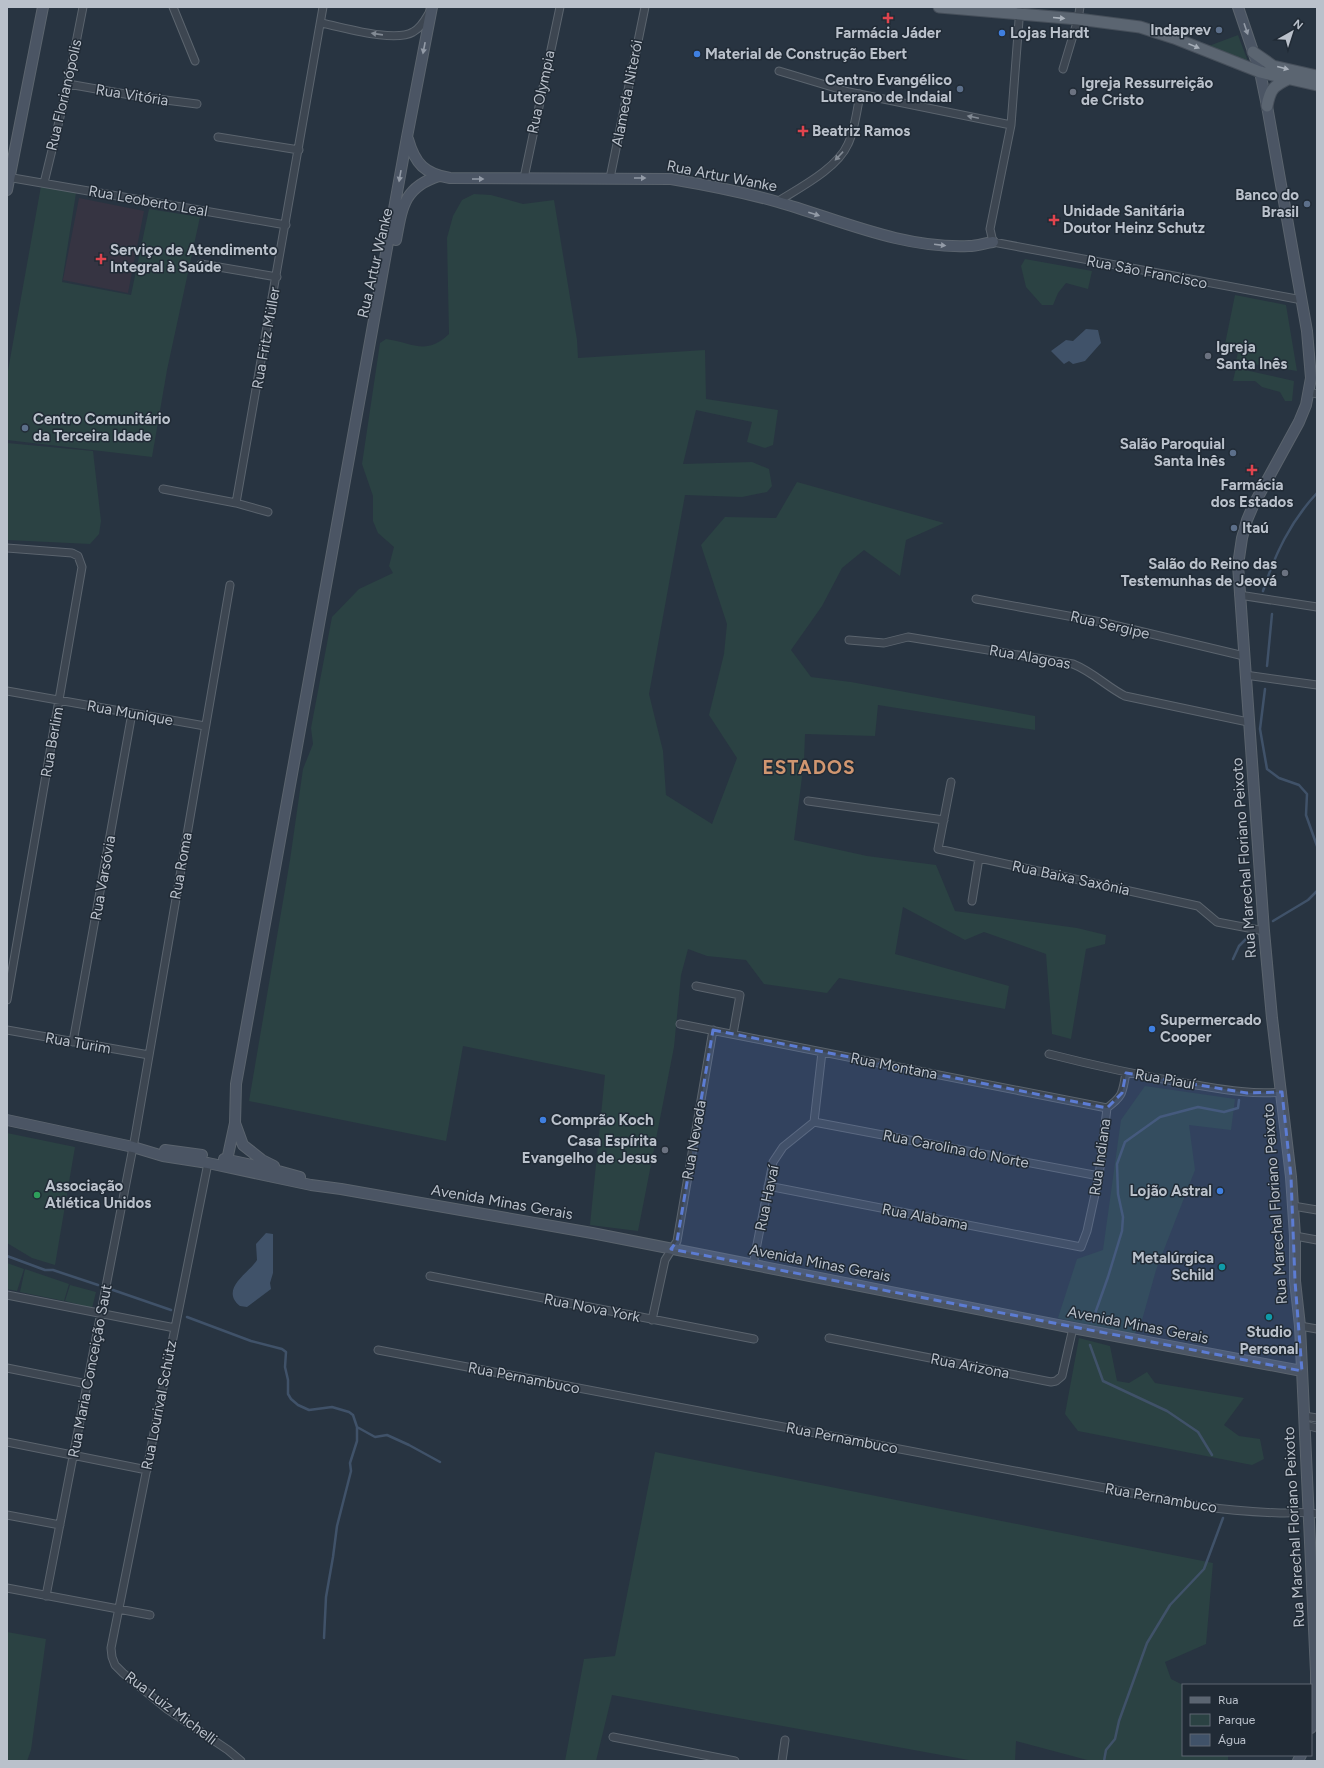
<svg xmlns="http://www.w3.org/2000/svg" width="1324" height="1768" viewBox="0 0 1324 1768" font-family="Figtree,sans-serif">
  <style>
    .medical { fill: #363442 }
    .green { fill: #2b4243 }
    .water { fill: #405269 }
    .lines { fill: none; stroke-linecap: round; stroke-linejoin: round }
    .stream { stroke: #405269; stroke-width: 2.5 }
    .street-casing { stroke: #5b646e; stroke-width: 9 }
    .secondary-casing { stroke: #5b646e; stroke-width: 12 }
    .primary-casing { stroke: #464f5a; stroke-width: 13 }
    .street { stroke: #3d4651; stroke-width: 7 }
    .secondary { stroke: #4b5564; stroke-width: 10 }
    .primary { stroke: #5b6571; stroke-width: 11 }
    .oneway { fill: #a7afb9 }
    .oneway2 { fill: #939ba7 }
    .oneway3 { fill: #828a94 }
    .marked { fill: #5c7cd3; fill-opacity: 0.2; stroke: #5c7cd3; stroke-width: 3; stroke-dasharray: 8 5; stroke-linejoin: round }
    .health-dot { fill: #e0444e; stroke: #212b36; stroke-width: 1.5 }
    .service-dot { fill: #5c6f8a; stroke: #212b36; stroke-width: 1.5 }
    .shop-dot { fill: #3f7fe0; stroke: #212b36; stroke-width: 1.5 }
    .worship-dot { fill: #6b7280; stroke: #212b36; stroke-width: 1.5 }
    .leisure-dot { fill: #2e9e5b; stroke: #212b36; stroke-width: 1.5 }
    .culture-dot { fill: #0f9aa8; stroke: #212b36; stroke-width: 1.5 }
    .labels { text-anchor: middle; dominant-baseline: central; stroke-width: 3; stroke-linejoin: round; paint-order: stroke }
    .poi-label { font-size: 15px; font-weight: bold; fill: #bac1cb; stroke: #212b36; text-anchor: start }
    .street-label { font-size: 15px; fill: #bac1cb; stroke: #212b36 }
    .district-label { font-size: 19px; font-weight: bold; letter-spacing: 1px; fill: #d09670; stroke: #212b36 }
  </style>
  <rect width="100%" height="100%" fill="#283441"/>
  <path class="medical" d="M 79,198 L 144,211 L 128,293 L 63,280 Z"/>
  <path class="green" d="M 1238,35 L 1249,64 L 1206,47 Z
    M 41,186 L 76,193 L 62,282 L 131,295 L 149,209 L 200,217 L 167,370 L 152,457 L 7,440 L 7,376 Z
    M 474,194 L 491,195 L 523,204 L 554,200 L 577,340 L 578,358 L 705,350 L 706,399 L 778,410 L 773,445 L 765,448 L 747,442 L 752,422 L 696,410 L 683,464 L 752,462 L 769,469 L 772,486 L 767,492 L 742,497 L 685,495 L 649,694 L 663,751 L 666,795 L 712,824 L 737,758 L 709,715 L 724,654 L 727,624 L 701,545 L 725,517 L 776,518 L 797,482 L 944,523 L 906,540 L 900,576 L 864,550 L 842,568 L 822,606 L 791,650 L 811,677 L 851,682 L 1035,716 L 1035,730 L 878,705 L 875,736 L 805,734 L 804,761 L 794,840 L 867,856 L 936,865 L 955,911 L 1077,928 L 1106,935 L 1105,944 L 1086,949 L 1071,1039 L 1052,1034 L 1046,954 L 984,932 L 965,940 L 903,907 L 895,954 L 1009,986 L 1005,1009 L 839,978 L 827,993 L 764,984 L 746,960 L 707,956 L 688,949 L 681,975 L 674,1047 L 638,1231 L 590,1225 L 605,1075 L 463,1046 L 446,1141 L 249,1101 L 290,860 L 303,769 L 313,744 L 311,728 L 332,617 L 359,589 L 393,573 L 389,566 L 394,547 L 378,533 L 373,521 L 373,496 L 362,464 L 380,343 L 386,339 C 413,343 426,356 449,334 L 447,238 L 453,216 L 462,200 Z
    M 1025,259 L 1092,271 L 1088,289 L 1066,283 L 1058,293 L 1053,305 L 1042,305 L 1026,287 L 1021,266 Z
    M 1235,295 L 1286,305 L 1297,371 L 1236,361 L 1238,352 L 1224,349 Z
    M 1236,368 L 1294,381 L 1292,401 L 1285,401 L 1280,392 L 1262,387 L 1255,381 L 1233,381 Z
    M 7,443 L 93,451 L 101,521 L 99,534 L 90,544 L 7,540 Z
    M 1145,1086 L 1235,1099 L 1231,1130 L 1189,1125 L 1195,1170 L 1156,1270 L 1142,1320 L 1134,1335 L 1058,1318 L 1077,1259 L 1103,1250 L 1121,1120 Z
    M 7,1133 L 75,1147 L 55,1265 L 32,1258 L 7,1243 Z
    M 7,1263 L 24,1269 L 17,1291 L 7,1289 Z
    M 25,1269 L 69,1284 L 64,1301 L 20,1292 Z
    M 70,1285 L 96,1292 L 92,1308 L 65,1301 Z
    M 1079,1338 L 1110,1346 L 1117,1381 L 1129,1383 L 1147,1372 L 1155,1383 L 1244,1398 L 1224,1425 L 1239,1436 L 1260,1439 L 1264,1459 L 1252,1465 L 1078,1431 L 1065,1414 Z
    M 655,1452 L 1213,1563 L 1206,1644 L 1165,1662 L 1171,1679 L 1183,1685 L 1183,1755 L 1228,1755 L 1228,1761 L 1091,1761 L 1016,1741 L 1015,1761 L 974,1761 L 612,1695 L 596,1761 L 565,1761 L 584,1659 L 615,1656 Z
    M 7,1632 L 46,1639 L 31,1750 L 27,1761 L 7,1761 Z"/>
  <path class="water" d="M 1086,329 L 1098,330 L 1101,343 L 1085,361 L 1073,364 L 1069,361 L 1064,364 L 1051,351 L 1066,340 L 1073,341 Z
    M 266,1233 L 273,1234 L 273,1273 L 270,1283 L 271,1289 L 247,1307 L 240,1306 C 219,1289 249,1273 257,1260 L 256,1244 Z"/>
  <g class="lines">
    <path class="stream" d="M 1263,591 C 1275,554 1290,522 1317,493
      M 1267,666 L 1272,614
      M 1265,689 L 1260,729 L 1267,769 L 1279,778 L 1299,785 L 1307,794 L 1306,815 L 1317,846
      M 1273,921 L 1308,900 L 1317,891
      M 1233,959 L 1239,946 L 1250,935
      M 7,1256 L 45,1270 L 53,1270 L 98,1285
      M 113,1290 L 171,1310
      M 187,1317 L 251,1341 L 282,1349 L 286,1352 L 285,1367 L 288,1380 L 288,1394 L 291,1399 L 298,1405 L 309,1410 L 332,1407 L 349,1412 L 353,1415 L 357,1427 L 357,1441 L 350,1463 L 351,1471 L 349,1479 L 337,1526 L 333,1557 L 326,1597 L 324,1638
      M 1092,1322 L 1108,1277 L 1122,1231 L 1123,1217 L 1118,1194 L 1117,1164 L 1125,1142 L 1160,1117 L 1198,1107 L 1224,1112 L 1238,1108 L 1239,1100
      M 1090,1345 L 1103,1381 L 1167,1411 L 1198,1432 L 1212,1455
      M 357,1427 L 375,1437 L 387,1435 L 409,1445 L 440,1462
      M 1104,1761 L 1106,1750 L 1115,1739 L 1119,1721 L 1147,1643 L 1170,1605 L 1204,1569 L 1223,1518"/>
    <defs>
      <path id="street" d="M 173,7 L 195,61
        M 1020,7 L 1011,125 L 990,229 L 993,242 L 1302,300
        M 321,23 C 343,27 394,43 413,32 C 421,28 425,20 429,13
        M 1063,69 L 1078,19 L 1080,7
        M 779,71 L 849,92 L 1011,125
        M 68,84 L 142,97 L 197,104
        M 218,137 L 299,150
        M 7,177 L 286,225
        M 524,178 L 560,7
        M 610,178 L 645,7
        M 44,183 L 68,84 L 83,7
        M 777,202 C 799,188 837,169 848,144 C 855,129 857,110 860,94
        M 201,264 L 277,277
        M 1309,392 L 1317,394
        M 163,489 L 236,503 L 268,512
        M 236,503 L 323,7
        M 7,548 L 72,553 L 78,556 L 82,567 L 7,1000
        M 1239,595 L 1317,607
        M 976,599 L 1101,622 L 1244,656
        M 849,640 L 884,643 L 908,637 L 1073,664 C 1093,672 1107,687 1125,696 L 1248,722
        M 1245,675 L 1317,685
        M 7,691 L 205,726
        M 951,782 L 938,849 L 1198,906 L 1217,922 L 1264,931
        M 808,801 L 944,820
        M 972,901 L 979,858
        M 696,986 L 740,995 L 733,1034
        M 680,1024 L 1107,1108
        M 7,1030 L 149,1055
        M 73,1042 L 132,713
        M 1049,1054 C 1096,1066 1143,1076 1190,1084 C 1221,1089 1250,1095 1282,1092
        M 814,1122 L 1099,1176
        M 208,1163 L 111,1648 L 112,1657 L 115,1665 L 123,1673 L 167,1709 L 228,1750 L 241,1761
        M 768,1186 L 1081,1247 L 1087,1231 L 1099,1176 L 1107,1108 C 1124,1095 1122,1093 1126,1073
        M 1293,1206 L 1317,1210
        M 1295,1236 L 1317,1240
        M 753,1265 L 773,1162 L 783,1147 L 814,1122 L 822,1052
        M 430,1276 L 754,1339
        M 7,1295 L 175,1328
        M 652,1320 L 665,1260 L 677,1241 L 713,1030
        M 1300,1326 L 1317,1329
        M 829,1338 L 1051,1382 L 1056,1381 L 1062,1376 L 1073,1328
        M 378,1350 L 1200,1506 C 1227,1510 1253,1512 1280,1513 C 1293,1513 1305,1511 1317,1514
        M 7,1368 L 87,1384
        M 1304,1416 L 1317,1418
        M 1305,1425 L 1317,1428
        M 7,1442 L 147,1470
        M 7,1515 L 60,1525
        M 7,1588 L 150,1615
        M 46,1596 L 135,1137 L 230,585
        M 613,1737 L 735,1761
        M 782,1761 L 785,1740"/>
      <path id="secondary" d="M 1238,7 L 1260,72 L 1267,106 L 1307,331 L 1311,378 L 1306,405 L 1299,422 L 1253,506 L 1247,520 L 1242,538 L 1238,565 L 1264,931 L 1272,1018 L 1291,1177 L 1295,1236 L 1295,1281 L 1300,1326 L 1316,1672 L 1316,1693 L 1311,1728
        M 408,139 C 415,164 425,174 450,178 L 671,179 C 707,185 743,192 778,202 C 840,220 903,249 969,246 C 977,246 985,243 993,242
        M 7,190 L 43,7
        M 396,240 C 402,207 404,187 439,176
        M 7,1120 L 133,1147 L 163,1156 L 208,1163 L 311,1185 L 341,1189 L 592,1233 L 1073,1328 L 1302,1371
        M 235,1123 L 243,1145 L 262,1160 L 274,1166
        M 165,1150 L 202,1155
        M 224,1159 L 271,1169 L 300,1177
        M 229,1167 L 227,1160 L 235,1123 L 236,1084 L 407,137 L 432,7
        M 1298,1761 L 1301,1755"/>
      <path id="primary" d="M 939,7 L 1078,19 L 1140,27 L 1174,38 L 1260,72 L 1317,85
        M 1253,52 L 1273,66 L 1317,76
        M 1267,106 C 1270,90 1273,86 1288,79"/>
    </defs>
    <use href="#street" class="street-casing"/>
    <use href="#secondary" class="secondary-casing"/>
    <use href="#primary" class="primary-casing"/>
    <use href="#street" class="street"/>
    <use href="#secondary" class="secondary"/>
    <use href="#primary" class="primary"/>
  </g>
  <defs><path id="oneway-solid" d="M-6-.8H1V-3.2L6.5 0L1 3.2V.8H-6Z"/></defs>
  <g class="oneway">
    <use href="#oneway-solid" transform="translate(1059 18) rotate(5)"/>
    <use href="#oneway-solid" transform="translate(1194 46) rotate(22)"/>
    <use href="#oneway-solid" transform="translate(1283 68) rotate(14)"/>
  </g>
  <g class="oneway2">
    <use href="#oneway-solid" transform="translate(1246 29) rotate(71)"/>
    <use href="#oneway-solid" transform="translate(424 48) rotate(101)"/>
    <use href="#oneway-solid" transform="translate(400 176) rotate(100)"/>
    <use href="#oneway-solid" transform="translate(640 178)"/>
    <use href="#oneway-solid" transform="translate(478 179)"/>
    <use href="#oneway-solid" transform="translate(814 214) rotate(18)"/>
    <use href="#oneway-solid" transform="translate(940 245) rotate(7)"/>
  </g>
  <g class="oneway3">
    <use href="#oneway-solid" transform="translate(377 34) rotate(-172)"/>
    <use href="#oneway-solid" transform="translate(973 117) rotate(-168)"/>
    <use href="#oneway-solid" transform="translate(839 156) rotate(133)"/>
  </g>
  <path class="marked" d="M 713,1030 L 1107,1108 L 1122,1093 L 1126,1073 L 1247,1093 L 1282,1092 L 1291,1177 L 1295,1281 L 1302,1371 L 671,1249 L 677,1241 Z"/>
  <g class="health-dot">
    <path d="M886 12h4v4h4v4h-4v4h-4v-4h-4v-4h4z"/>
    <path d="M801 125h4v4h4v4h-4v4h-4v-4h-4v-4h4z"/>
    <path d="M1052 214h4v4h4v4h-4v4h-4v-4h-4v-4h4z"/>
    <path d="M99 253h4v4h4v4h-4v4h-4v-4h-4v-4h4z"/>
    <path d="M1250 464h4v4h4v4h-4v4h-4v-4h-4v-4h4z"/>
  </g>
  <g class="service-dot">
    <circle cx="1219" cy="30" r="4"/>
    <circle cx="960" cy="89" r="4"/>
    <circle cx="1307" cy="204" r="4"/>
    <circle cx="25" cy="428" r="4"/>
    <circle cx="1233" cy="453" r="4"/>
    <circle cx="1234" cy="528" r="4"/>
  </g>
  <g class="shop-dot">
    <circle cx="1002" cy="33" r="4"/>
    <circle cx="697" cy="54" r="4"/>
    <circle cx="1152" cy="1029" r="4"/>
    <circle cx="543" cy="1120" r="4"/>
    <circle cx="1220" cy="1191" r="4"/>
  </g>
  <g class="worship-dot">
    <circle cx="1073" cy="92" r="4"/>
    <circle cx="1208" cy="356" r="4"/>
    <circle cx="1285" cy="573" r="4"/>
    <circle cx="665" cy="1150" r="4"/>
  </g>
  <circle class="leisure-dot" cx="37" cy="1195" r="4"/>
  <g class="culture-dot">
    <circle cx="1222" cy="1267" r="4"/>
    <circle cx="1269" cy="1317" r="4"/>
  </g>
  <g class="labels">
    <g class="poi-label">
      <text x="1211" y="30" text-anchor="end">Indaprev</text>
      <text x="888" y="33" text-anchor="middle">Farmácia Jáder</text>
      <text x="1010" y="33">Lojas Hardt</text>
      <text x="705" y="54">Material de Construção Ebert</text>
      <text x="952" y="80" text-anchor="end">Centro Evangélico<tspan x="952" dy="17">Luterano de Indaial</tspan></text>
      <text x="1081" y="83">Igreja Ressurreição<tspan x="1081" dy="17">de Cristo</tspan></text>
      <text x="812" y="131">Beatriz Ramos</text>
      <text x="1299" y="195" text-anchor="end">Banco do<tspan x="1299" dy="17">Brasil</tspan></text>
      <text x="1063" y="211">Unidade Sanitária<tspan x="1063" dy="17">Doutor Heinz Schutz</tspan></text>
      <text x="110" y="250">Serviço de Atendimento<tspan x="110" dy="17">Integral à Saúde</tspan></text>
      <text x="1216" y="347">Igreja<tspan x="1216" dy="17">Santa Inês</tspan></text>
      <text x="33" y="419">Centro Comunitário<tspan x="33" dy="17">da Terceira Idade</tspan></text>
      <text x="1225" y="444" text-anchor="end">Salão Paroquial<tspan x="1225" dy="17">Santa Inês</tspan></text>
      <text x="1252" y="485" text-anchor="middle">Farmácia<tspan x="1252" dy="17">dos Estados</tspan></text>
      <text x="1242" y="528">Itaú</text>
      <text x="1277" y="564" text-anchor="end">Salão do Reino das<tspan x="1277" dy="17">Testemunhas de Jeová</tspan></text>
      <text x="1160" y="1020">Supermercado<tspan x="1160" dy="17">Cooper</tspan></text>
      <text x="551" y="1120">Comprão Koch</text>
      <text x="657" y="1141" text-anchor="end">Casa Espírita<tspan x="657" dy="17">Evangelho de Jesus</tspan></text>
      <text x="45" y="1186">Associação<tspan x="45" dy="17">Atlética Unidos</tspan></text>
      <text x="1212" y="1191" text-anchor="end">Lojão Astral</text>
      <text x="1214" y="1258" text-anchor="end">Metalúrgica<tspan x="1214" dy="17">Schild</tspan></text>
      <text x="1269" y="1332" text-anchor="middle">Studio<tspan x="1269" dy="17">Personal</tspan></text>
    </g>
    <g class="street-label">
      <text transform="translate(541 92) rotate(-78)">Rua Olympia</text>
      <text transform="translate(627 93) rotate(-79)">Alameda Niterói</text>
      <text transform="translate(64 95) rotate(-77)">Rua Florianópolis</text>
      <text transform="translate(132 95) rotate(9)">Rua Vitória</text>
      <text transform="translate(722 176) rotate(11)">Rua Artur Wanke</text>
      <text transform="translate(148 201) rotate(10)">Rua Leoberto Leal</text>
      <text transform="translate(375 263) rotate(-77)">Rua Artur Wanke</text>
      <text transform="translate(1147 272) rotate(11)">Rua São Francisco</text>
      <text transform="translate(266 338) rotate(-80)">Rua Fritz Müller</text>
      <text transform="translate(1110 625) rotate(13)">Rua Sergipe</text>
      <text transform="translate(1030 657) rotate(10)">Rua Alagoas</text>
      <text transform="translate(130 713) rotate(10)">Rua Munique</text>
      <text transform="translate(52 742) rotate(-80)">Rua Berlim</text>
      <text transform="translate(1244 858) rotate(-94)">Rua Marechal Floriano Peixoto</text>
      <text transform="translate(181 866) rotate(-80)">Rua Roma</text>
      <text transform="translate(103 878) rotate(-80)">Rua Varsóvia</text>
      <text transform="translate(1071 878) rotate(12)">Rua Baixa Saxônia</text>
      <text transform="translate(78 1043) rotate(10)">Rua Turim</text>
      <text transform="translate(894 1066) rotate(11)">Rua Montana</text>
      <text transform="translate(1165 1079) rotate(10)">Rua Piauí</text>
      <text transform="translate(694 1140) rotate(-80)">Rua Nevada</text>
      <text transform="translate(956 1149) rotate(11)">Rua Carolina do Norte</text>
      <text transform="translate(1100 1157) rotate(-82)">Rua Indiana</text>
      <text transform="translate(767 1198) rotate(-78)">Rua Havaí</text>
      <text transform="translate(502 1202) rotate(10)">Avenida Minas Gerais</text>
      <text transform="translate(1275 1204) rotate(-94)">Rua Marechal Floriano Peixoto</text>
      <text transform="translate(925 1217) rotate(11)">Rua Alabama</text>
      <text transform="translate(820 1263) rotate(11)">Avenida Minas Gerais</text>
      <text transform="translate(592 1308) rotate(11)">Rua Nova York</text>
      <text transform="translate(1138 1325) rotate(11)">Avenida Minas Gerais</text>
      <text transform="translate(970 1366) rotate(11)">Rua Arizona</text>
      <text transform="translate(90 1371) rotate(-79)">Rua Maria Conceição Saut</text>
      <text transform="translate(524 1378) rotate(11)">Rua Pernambuco</text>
      <text transform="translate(159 1405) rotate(-79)">Rua Lourival Schütz</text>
      <text transform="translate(842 1438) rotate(11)">Rua Pernambuco</text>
      <text transform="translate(1161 1498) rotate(10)">Rua Pernambuco</text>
      <text transform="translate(1294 1527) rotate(-93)">Rua Marechal Floriano Peixoto</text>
      <text transform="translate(171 1708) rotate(37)">Rua Luiz Michelli</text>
    </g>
    <g class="district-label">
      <text x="809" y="767">ESTADOS</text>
    </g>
  </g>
  <rect width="1324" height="1768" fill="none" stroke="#bac1cb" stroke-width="16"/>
  <rect x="1182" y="1684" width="130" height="72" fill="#212b36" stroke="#5e6772"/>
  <rect x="1190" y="1697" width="20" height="6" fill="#5b6571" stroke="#5e6772"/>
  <text x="1218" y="1704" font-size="12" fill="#bac1cb">Rua</text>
  <rect x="1190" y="1714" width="20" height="12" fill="#2b4243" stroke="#5e6772"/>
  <text x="1218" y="1724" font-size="12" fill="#bac1cb">Parque</text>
  <rect x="1190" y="1734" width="20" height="12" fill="#405269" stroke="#5e6772"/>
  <text x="1218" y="1744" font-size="12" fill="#bac1cb">Água</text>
  <g transform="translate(1292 32) rotate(39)" stroke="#212b36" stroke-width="3" paint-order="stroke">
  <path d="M0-3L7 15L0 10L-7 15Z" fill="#bac1cb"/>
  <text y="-6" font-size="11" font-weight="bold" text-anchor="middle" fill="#bac1cb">N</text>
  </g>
</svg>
